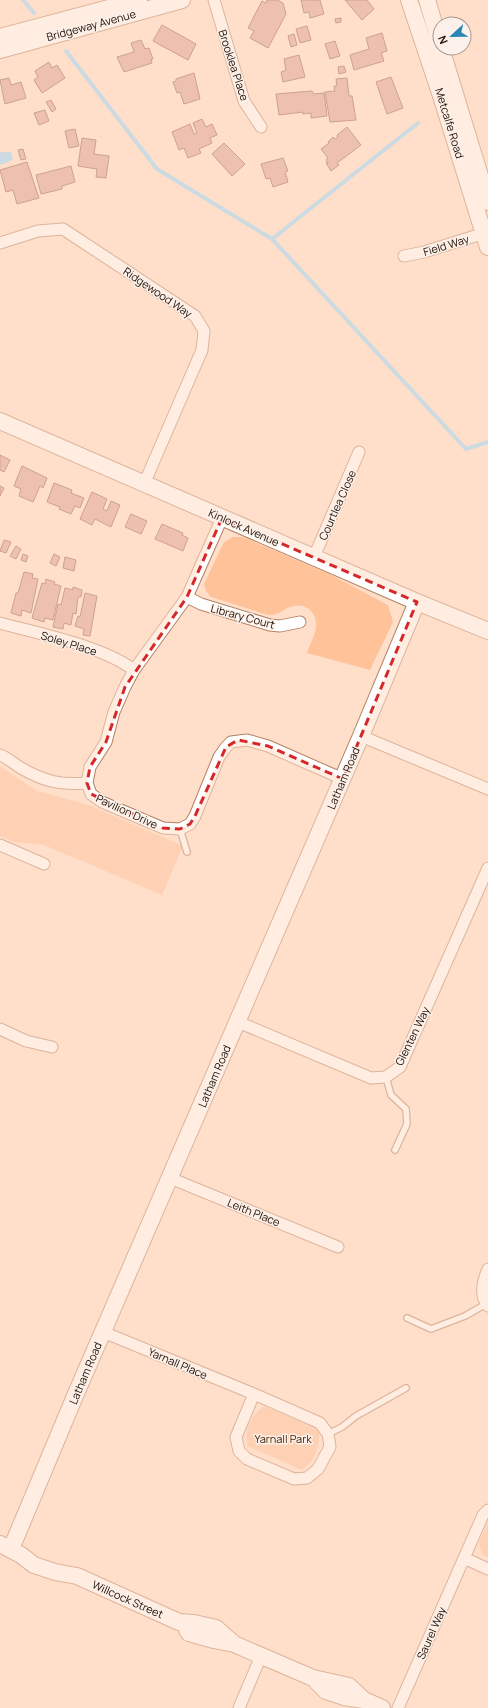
<svg xmlns="http://www.w3.org/2000/svg" width="488" height="1708" viewBox="0 0 488 1708" font-family="Manrope,sans-serif">
  <style>
    .green { fill: #ffc299 }
    .water { fill: #8ed5fe }
    .lines { fill: none; stroke-linecap: round; stroke-linejoin: round }
    .stream { stroke: #8ed5fe; stroke-width: 4 }
    .building { fill: #da9d8e; stroke: #8d5749 }
    .lane-casing { stroke: #b38261; stroke-width: 8 }
    .street-casing { stroke: #b38261; stroke-width: 13 }
    .secondary-casing { stroke: #b38261; stroke-width: 18 }
    .lane { stroke: #fff; stroke-width: 5.5 }
    .street { stroke: #fff; stroke-width: 11 }
    .secondary { stroke: #fff; stroke-width: 16 }
    .marked { fill: none; stroke: #d62828; stroke-width: 3; stroke-dasharray: 8 5; stroke-linejoin: round }
    .labels { text-anchor: middle; dominant-baseline: central; stroke-width: 3; stroke-linejoin: round; paint-order: stroke }
    .street-label { font-size: 11px; fill: #221004; stroke: #fcf1ea }
    .park-label { font-size: 11px; fill: #4a2302; stroke: #fcf1ea }
  </style>
  <rect width="100%" height="100%" fill="#ffdeca"/>
  <path class="green" d="M 233,537 L 243,537 L 331,575 L 388,605 L 393,622 L 370,670 L 307,653 C 310,644 316,634 316,625 C 317,613 306,603 294,606 C 282,608 283,615 268,615 L 211,597 L 206,591 L 204,584 L 224,542 Z
    M 0,766 L 37,791 L 89,805 L 183,846 L 162,895 L 44,845 L 14,842 L 0,836 Z
    M 264,1406 L 319,1430 C 320,1448 316,1459 302,1470 L 247,1446 C 245,1428 250,1417 264,1406 Z
    M 488,1523 L 488,1558 L 482,1554 L 479,1543 Z"/>
  <path class="water" d="M 2,152 L 11,152 L 13,160 L 0,165 L 0,153 Z"/>
  <g class="lines">
    <path class="stream" d="M 23,0 L 34,13
      M 66,51 L 157,169 L 272,239 L 466,449 L 488,442
      M 272,239 L 418,123"/>
  </g>
  <path class="building" d="M 267,0 L 277,0 L 283,3 L 286,14 L 268,48 L 250,38 L 254,31 L 248,28 L 262,1 L 266,3 Z
    M 301,0 L 320,0 L 324,14 L 310,18 L 309,12 L 304,13 Z
    M 345,0 L 367,0 L 374,9 L 362,20 Z
    M 341,18 L 341,22 L 336,23 L 335,19 Z
    M 162,25 L 196,44 L 188,60 L 153,41 Z
    M 307,26 L 311,40 L 300,43 L 296,29 Z
    M 382,33 L 387,51 L 381,53 L 384,61 L 354,70 L 350,55 L 369,49 L 366,38 Z
    M 294,34 L 297,45 L 291,47 L 288,36 Z
    M 141,40 L 145,49 L 149,48 L 153,59 L 151,59 L 152,63 L 124,72 L 117,57 L 134,52 L 131,43 Z
    M 335,41 L 340,56 L 330,59 L 325,44 Z
    M 299,55 L 305,77 L 283,82 L 281,72 L 286,70 L 284,59 Z
    M 49,62 L 52,68 L 57,65 L 65,78 L 42,93 L 34,80 L 38,77 L 35,71 Z
    M 344,66 L 346,72 L 339,74 L 338,67 Z
    M 194,73 L 200,99 L 184,104 L 180,92 L 177,93 L 173,82 L 176,81 L 176,79 Z
    M 391,77 L 403,108 L 387,114 L 376,82 Z
    M 9,78 L 11,85 L 21,82 L 26,98 L 5,104 L 0,80 Z
    M 347,78 L 349,96 L 352,96 L 356,120 L 330,122 L 325,92 L 335,91 L 334,86 L 337,86 L 336,79 Z
    M 312,91 L 314,94 L 324,93 L 327,116 L 311,118 L 311,113 L 303,114 L 303,112 L 279,115 L 276,94 Z
    M 51,100 L 56,109 L 52,112 L 46,102 Z
    M 45,110 L 49,121 L 39,125 L 34,113 Z
    M 202,119 L 206,127 L 212,124 L 217,135 L 210,138 L 212,143 L 199,149 L 201,153 L 188,158 L 184,148 L 179,150 L 172,132 L 190,124 L 194,134 L 197,133 L 193,123 Z
    M 347,127 L 361,145 L 337,163 L 339,165 L 331,171 L 326,163 L 328,163 L 326,160 L 328,158 L 321,149 L 329,143 L 328,142 L 333,137 L 335,139 L 338,137 L 337,135 Z
    M 75,129 L 79,146 L 69,148 L 65,131 Z
    M 82,138 L 96,140 L 94,154 L 109,156 L 106,178 L 96,177 L 97,169 L 78,166 Z
    M 224,143 L 245,164 L 232,176 L 212,154 Z
    M 23,149 L 26,159 L 21,160 L 18,150 Z
    M 283,158 L 288,171 L 285,172 L 288,182 L 273,187 L 270,178 L 266,179 L 261,164 Z
    M 27,162 L 39,198 L 17,204 L 13,190 L 6,192 L 0,170 Z
    M 71,166 L 75,182 L 62,186 L 62,189 L 41,194 L 36,175 Z
    M 0,455 L 10,460 L 4,472 L 0,470 Z
    M 22,466 L 47,478 L 43,488 L 40,486 L 33,502 L 19,496 L 21,489 L 14,486 Z
    M 54,483 L 72,490 L 71,493 L 84,498 L 80,508 L 75,506 L 71,514 L 59,509 L 60,507 L 47,502 Z
    M 0,486 L 4,488 L 0,496 Z
    M 92,492 L 107,499 L 103,509 L 107,511 L 111,501 L 120,505 L 111,527 L 95,519 L 92,525 L 80,519 Z
    M 131,514 L 147,521 L 141,534 L 125,527 Z
    M 162,524 L 183,533 L 182,535 L 188,538 L 183,551 L 155,539 Z
    M 4,540 L 11,542 L 6,553 L 0,551 Z
    M 16,546 L 21,549 L 16,559 L 10,556 Z
    M 23,554 L 28,556 L 26,562 L 21,560 Z
    M 54,554 L 60,557 L 56,566 L 50,563 Z
    M 65,557 L 76,560 L 74,571 L 63,568 Z
    M 24,572 L 33,574 L 32,578 L 38,579 L 31,613 L 22,610 L 21,616 L 11,613 L 16,593 L 18,593 Z
    M 46,579 L 55,582 L 54,584 L 61,586 L 53,620 L 45,618 L 44,622 L 32,618 L 42,583 L 45,584 Z
    M 73,587 L 82,590 L 81,597 L 78,597 L 76,614 L 73,613 L 71,625 L 64,623 L 63,629 L 53,627 L 58,604 L 61,605 L 65,588 L 73,590 Z
    M 85,593 L 97,596 L 90,636 L 83,635 L 84,629 L 75,626 L 78,616 L 80,617 Z"/>
  <g class="lines">
    <defs>
      <path id="lane" d="M 180,829 L 187,852
        M 386,1077 L 391,1095 L 406,1109 L 407,1124 L 395,1150
        M 407,1318 L 431,1329 L 465,1316 L 486,1304
        M 328,1434 L 342,1427 L 356,1416 L 406,1388"/>
      <path id="street" d="M 214,0 L 244,101 L 261,127
        M 0,243 L 38,231 L 63,229 L 195,316 L 204,331 L 202,350 L 144,484
        M 404,256 L 424,252 L 488,232
        M 222,518 L 187,597 L 134,670 L 125,687 L 114,712 L 106,742 L 90,767 L 87,783 L 91,794 L 102,802 L 163,828 L 180,829 L 190,824 L 195,816 L 219,757 L 226,747 L 231,742 L 247,740 L 268,746 L 343,779
        M 314,557 L 359,452
        M 187,597 L 201,604 L 270,625 L 280,626 L 300,622
        M 0,623 C 40,634 102,646 134,670
        M 361,736 L 488,789
        M 0,755 C 8,758 14,764 21,768 C 45,782 61,785 87,783
        M 0,845 L 44,864
        M 238,1022 L 371,1078 L 386,1077 L 400,1067 L 488,868
        M 0,1029 L 26,1041 L 52,1047
        M 170,1178 L 338,1247
        M 488,1269 C 483,1281 479,1295 488,1306
        M 103,1332 L 254,1394 L 320,1423 L 328,1434 L 330,1447 L 318,1469 L 307,1478 L 294,1479 L 247,1459 L 239,1451 L 236,1437 L 254,1394
        M 464,1558 L 488,1569
        M 239,1708 L 261,1656
        M 398,1708 L 483,1515 L 488,1510"/>
      <path id="secondary" d="M 409,0 L 441,96 L 488,247
        M 427,0 L 440,43
        M 0,37 L 139,0
        M 441,48 L 488,202
        M 0,50 L 182,0
        M 0,421 L 417,602 L 488,631
        M 0,1544 L 21,1555 L 34,1565 L 55,1572 L 77,1576 L 179,1622 L 194,1623 L 216,1628 L 234,1644
        M 11,1549 L 75,1396 L 361,736 L 417,602
        M 187,1630 L 189,1633 L 214,1640 L 234,1644 L 313,1678 L 349,1686 L 364,1700
        M 317,1682 L 326,1691 L 344,1697 L 364,1700 L 382,1708"/>
    </defs>
    <use href="#lane" class="lane-casing"/>
    <use href="#street" class="street-casing"/>
    <use href="#secondary" class="secondary-casing"/>
    <use href="#lane" class="lane"/>
    <use href="#street" class="street"/>
    <use href="#secondary" class="secondary"/>
  </g>
  <path d="M0 0H488V1708H0ZM 222,518 L 417,602 L 343,779 L 268,746 L 238,740 L 226,747 L 195,816 L 190,824 L 180,829 L 163,828 L 91,794 L 87,783 L 90,767 L 106,742 L 125,687 L 187,597 Z" fill="#ffdeca" fill-opacity=".55" fill-rule="evenodd"/>
  <path class="marked" d="M 222,518 L 417,602 L 343,779 L 268,746 L 238,740 L 226,747 L 195,816 L 190,824 L 180,829 L 163,828 L 91,794 L 87,783 L 90,767 L 106,742 L 125,687 L 187,597 Z"/>
  <g class="labels">
    <g class="street-label">
      <text transform="translate(91 25) rotate(-15)">Bridgeway Avenue</text>
      <text transform="translate(234 65) rotate(72)">Brooklea Place</text>
      <text transform="translate(450 123) rotate(73)">Metcalfe Road</text>
      <text transform="translate(446 245) rotate(-17)">Field Way</text>
      <text transform="translate(158 292) rotate(34)">Ridgewood Way</text>
      <text transform="translate(337 505) rotate(-66)">Courtlea Close</text>
      <text transform="translate(244 527) rotate(24)">Kinlock Avenue</text>
      <text transform="translate(243 616) rotate(15)">Library Court</text>
      <text transform="translate(69 643) rotate(17)">Soley Place</text>
      <text transform="translate(343 778) rotate(-67)">Latham Road</text>
      <text transform="translate(127 811) rotate(25)">Pavilion Drive</text>
      <text transform="translate(412 1036) rotate(-64)">Glenten Way</text>
      <text transform="translate(214 1076) rotate(-67)">Latham Road</text>
      <text transform="translate(254 1212) rotate(22)">Leith Place</text>
      <text transform="translate(178 1363) rotate(23)">Yarnall Place</text>
      <text transform="translate(85 1373) rotate(-67)">Latham Road</text>
      <text transform="translate(128 1599) rotate(24)">Willcock Street</text>
      <text transform="translate(431 1633) rotate(-66)">Saurel Way</text>
    </g>
    <g class="park-label">
      <text x="283" y="1438">Yarnall Park</text>
    </g>
  </g>
  <g transform="translate(452 36) rotate(248)"><circle r="19" fill="#fcf1ea" stroke="#a5978e"/>
  <path d="M0-3L7 15L0 10L-7 15Z" fill="#2a86b3"/>
  <text y="-6" font-size="11" font-weight="bold" text-anchor="middle" fill="#221004">N</text>
  </g>
</svg>
